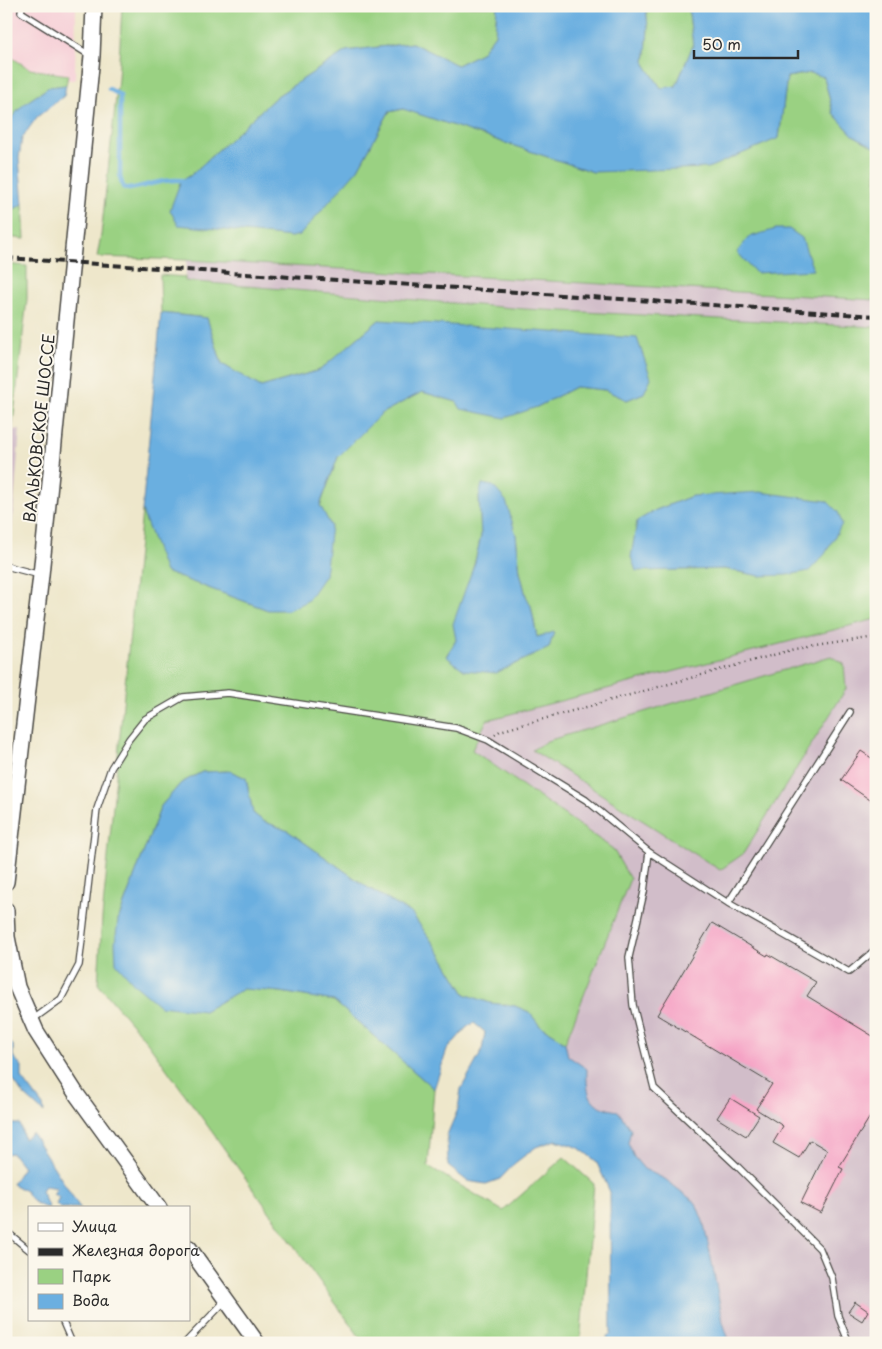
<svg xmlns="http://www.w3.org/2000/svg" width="882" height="1349" viewBox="0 0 882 1349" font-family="'Playpen Sans',sans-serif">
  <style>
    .built { fill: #f6cfd7 }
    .industrial { fill: #d1bdc9 }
    .green { fill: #9ad182; stroke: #627e56; fill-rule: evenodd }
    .water { fill: #6bafe0; stroke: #4b6d86 }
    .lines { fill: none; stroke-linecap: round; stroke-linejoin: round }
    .stream { stroke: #6bafe0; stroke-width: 4.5 }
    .building { fill: #f5a2c5 }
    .lane-casing { stroke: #484743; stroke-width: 8 }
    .secondary-casing { stroke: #484743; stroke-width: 18 }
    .path { stroke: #484743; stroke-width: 2.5; stroke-dasharray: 1 4; stroke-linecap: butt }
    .lane { stroke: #fff; stroke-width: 5.5 }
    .secondary { stroke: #fff; stroke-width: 15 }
    .rail { stroke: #2b2b2b; stroke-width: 4; stroke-dasharray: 8 4; stroke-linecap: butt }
    .labels { text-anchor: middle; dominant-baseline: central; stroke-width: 4; stroke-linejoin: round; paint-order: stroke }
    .street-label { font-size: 16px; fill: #2b2b2b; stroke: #fbf7ec }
  </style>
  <rect width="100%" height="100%" fill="#fbf7ec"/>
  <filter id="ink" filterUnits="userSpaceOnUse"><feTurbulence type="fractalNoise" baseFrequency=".02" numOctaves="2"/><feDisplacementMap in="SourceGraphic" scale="10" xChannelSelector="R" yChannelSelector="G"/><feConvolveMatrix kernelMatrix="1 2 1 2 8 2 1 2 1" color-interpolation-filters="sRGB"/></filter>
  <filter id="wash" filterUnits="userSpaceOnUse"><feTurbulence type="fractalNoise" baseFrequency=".0096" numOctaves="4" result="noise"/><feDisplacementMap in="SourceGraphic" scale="20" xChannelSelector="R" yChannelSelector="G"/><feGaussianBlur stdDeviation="1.12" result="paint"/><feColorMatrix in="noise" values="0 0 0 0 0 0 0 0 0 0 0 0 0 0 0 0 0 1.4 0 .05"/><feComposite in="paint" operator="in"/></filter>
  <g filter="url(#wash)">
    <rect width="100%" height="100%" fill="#eee7cb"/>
    <path class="built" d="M 6,6 L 76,6 L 75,80 L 30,78 L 6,64 Z"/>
    <path class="industrial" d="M 187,260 L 876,300 L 876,327 L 525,309 L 185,281 Z
      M 20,429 L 6,604 L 6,431 Z
      M 876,608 L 876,1343 L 708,1343 L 574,1117 L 454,761 L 509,695 Z"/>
    <path class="green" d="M 122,6 L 497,6 L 495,34 L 481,53 L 457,65 L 412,43 L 346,51 L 277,96 L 190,176 L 181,180 L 358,169 L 389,112 L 404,109 L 593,172 L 779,138 L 787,77 L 810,73 L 824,77 L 833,113 L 853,135 L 876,148 L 876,300 L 187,260 L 97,257 L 101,235 L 118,79 Z
      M 646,6 L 688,6 L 693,45 L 676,86 L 661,88 L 645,64 L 648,28 Z
      M 6,54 L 30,69 L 68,75 L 66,85 L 49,87 L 24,104 L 13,116 L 6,126 Z
      M 23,204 L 25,239 L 6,237 L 6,213 Z
      M 6,264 L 27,266 L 27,299 L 6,484 Z
      M 160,275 L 185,277 L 185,281 L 525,309 L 876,327 L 876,619 L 487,720 L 472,750 L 613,849 L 630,879 L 565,1043 L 555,1035 L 540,1026 L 529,1012 L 515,1006 L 490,1003 L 465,994 L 442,956 L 412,914 L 367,887 L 288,831 L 263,821 L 253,813 L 246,778 L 230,771 L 202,772 L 181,783 L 161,806 L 118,920 L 204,1011 L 243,988 L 281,992 L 334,1001 L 434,1089 L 428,1166 L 503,1211 L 564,1157 L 594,1184 L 580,1343 L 364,1343 L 148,1043 L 98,984 L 102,918 L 142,511 L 166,572 L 268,610 L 331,526 L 320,506 L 338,457 L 382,413 L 422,392 L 457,402 L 537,407 L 575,387 L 605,390 L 627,400 L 644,393 L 379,320 L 320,370 L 261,387 L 222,364 L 207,318 L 161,313 ZM 692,496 L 760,576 L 725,569 L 670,570 L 637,521 L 656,510 ZM 479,497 L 516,535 L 520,572 L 526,596 L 531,606 L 537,637 L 554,633 L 464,670 L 447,656 L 456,640 L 481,536 Z
      M 831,656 L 844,664 L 846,689 L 743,854 L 720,870 L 532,750 L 547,741 Z"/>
    <path class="water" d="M 497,6 L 646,6 L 648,28 L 645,64 L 661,88 L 676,86 L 693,45 L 688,6 L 774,6 L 787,14 L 788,6 L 876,6 L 876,148 L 853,135 L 833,113 L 824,77 L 810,73 L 787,77 L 779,138 L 708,168 L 593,172 L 403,109 L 389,112 L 358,169 L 300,235 L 291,237 L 178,225 L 170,210 L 181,180 L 190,176 L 277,96 L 346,51 L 412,43 L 457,65 L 481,53 L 495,34 Z
      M 66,85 L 64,96 L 37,117 L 22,138 L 19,158 L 23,204 L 7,213 L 6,213 L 6,126 L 13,116 L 24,104 L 49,87 Z
      M 776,229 L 789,229 L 802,238 L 813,270 L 756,273 L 737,252 L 749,237 Z
      M 161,313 L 207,318 L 222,364 L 261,387 L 320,370 L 379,320 L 637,338 L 651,378 L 644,393 L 627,400 L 605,390 L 575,387 L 537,407 L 505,418 L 461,409 L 457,402 L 422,392 L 382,413 L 338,457 L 320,505 L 331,526 L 325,575 L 307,601 L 288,610 L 268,610 L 165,572 L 142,511 Z
      M 482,484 L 493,486 L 506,501 L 516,535 L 520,572 L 526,596 L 531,606 L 537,637 L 554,632 L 549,648 L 496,673 L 464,670 L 447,657 L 456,640 L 453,624 L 475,562 L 481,536 L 479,497 Z
      M 760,492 L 827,501 L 838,512 L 842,524 L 825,554 L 809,571 L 787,575 L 760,576 L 725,569 L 636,571 L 631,557 L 637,521 L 656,510 L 692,496 Z
      M 230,771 L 246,778 L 253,813 L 263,821 L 288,831 L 367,887 L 412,914 L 442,956 L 465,994 L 490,1003 L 515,1006 L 529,1012 L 540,1026 L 555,1035 L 565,1043 L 568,1056 L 587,1069 C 586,1096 590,1107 618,1111 L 631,1130 L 628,1143 L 634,1157 L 644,1169 L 665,1179 L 696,1203 L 704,1224 L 713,1268 L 723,1322 L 730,1343 L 608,1343 L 607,1336 L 611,1334 L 610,1192 L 596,1161 L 579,1148 L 556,1140 L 536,1147 L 515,1163 L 500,1179 L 486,1184 L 467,1181 L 448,1166 L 447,1135 L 458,1109 L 461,1089 L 482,1051 L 485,1032 L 474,1023 L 467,1027 L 447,1050 L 434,1089 L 334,1001 L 281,992 L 243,989 L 204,1011 L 160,1006 L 135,985 L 116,963 L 115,943 L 118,920 L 161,806 L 181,783 L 202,772 Z
      M 6,1038 L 13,1045 L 13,1056 L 22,1067 L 22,1078 L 43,1106 L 44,1113 L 22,1093 L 6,1069 Z
      M 6,1124 L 20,1124 L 24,1139 L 32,1133 L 80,1208 L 60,1208 L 56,1204 L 59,1197 L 53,1194 L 57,1188 L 45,1186 L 41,1191 L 49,1208 C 39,1207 29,1200 26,1191 L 12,1184 L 23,1167 L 12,1153 L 6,1154 Z"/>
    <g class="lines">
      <path class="stream" d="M 109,89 L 120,95 L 120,177 L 123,187 L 129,189 C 146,186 169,177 186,181"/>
    </g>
    <g id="blocks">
      <path class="building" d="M 861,751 L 876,761 L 876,804 L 841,780 Z
        M 712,923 L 767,956 L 768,954 L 816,982 L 807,996 L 876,1038 L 876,1107 L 839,1167 L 843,1169 L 821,1213 L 801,1203 L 827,1150 L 810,1140 L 799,1158 L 773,1143 L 783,1126 L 756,1109 L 772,1084 L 657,1015 Z
        M 730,1098 L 759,1116 L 746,1136 L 717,1118 Z
        M 855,1302 L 868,1311 L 862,1321 L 848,1312 Z"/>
    </g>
  </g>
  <g filter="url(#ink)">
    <use href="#blocks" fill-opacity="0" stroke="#484743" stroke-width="1"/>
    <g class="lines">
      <defs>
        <path id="lane" d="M 22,6 L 21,12 L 91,56
          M 6,566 L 40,575
          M 649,852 L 644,892 L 629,957 L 633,1005 L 654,1088 L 738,1167 L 820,1249 L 832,1278 L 838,1316 L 849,1343
          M 728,903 L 850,712
          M 32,1020 L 61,999 L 79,965 L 97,809 L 111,768 L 129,739 L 145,719 L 183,697 L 228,693 L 456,728 L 488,740 L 586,800 L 649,852 L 728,903 L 849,972 L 876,949
          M 6,1231 L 29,1250
          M 62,1320 L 72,1343
          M 185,1343 L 225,1301"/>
        <path id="secondary" d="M 6,882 L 41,575 L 92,56 L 94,6
          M 6,910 L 7,937 L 17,987 L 36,1031 L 77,1095 L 159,1208
          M 189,1248 L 257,1343"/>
      </defs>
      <use href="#lane" class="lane-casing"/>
      <use href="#secondary" class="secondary-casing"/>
      <path class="path" d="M 495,735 L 500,731 L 795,649 L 876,637"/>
      <use href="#lane" class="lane"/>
      <use href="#secondary" class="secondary"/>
      <path class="rail" d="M 6,258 L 876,316"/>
    </g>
  </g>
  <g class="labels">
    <g class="street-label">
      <text transform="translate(38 428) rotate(-84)">ВАЛЬКОВСКОЕ ШОССЕ</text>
    </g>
  </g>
  <rect width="882" height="1349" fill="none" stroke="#fbf7ec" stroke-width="25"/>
  <rect x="28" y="1206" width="162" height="115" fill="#fbf7ec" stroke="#a8a59f"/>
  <rect x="38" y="1223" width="25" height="8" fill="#ffffff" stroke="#a8a59f"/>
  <text x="72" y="1232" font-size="15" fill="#2b2b2b">Улица</text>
  <rect x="38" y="1248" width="25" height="8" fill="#2b2b2b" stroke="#a8a59f"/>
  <text x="72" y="1256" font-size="15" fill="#2b2b2b">Железная дорога</text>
  <rect x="38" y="1269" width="25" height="15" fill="#9ad182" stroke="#a8a59f"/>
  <text x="72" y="1282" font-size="15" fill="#2b2b2b">Парк</text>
  <rect x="38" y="1294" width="25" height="15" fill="#6bafe0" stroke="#a8a59f"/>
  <text x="72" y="1306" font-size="15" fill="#2b2b2b">Вода</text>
  <path d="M694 50v8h104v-8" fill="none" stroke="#2b2b2b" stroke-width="2.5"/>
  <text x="702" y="50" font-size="15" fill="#2b2b2b" stroke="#fbf7ec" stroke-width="4" paint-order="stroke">50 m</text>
</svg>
